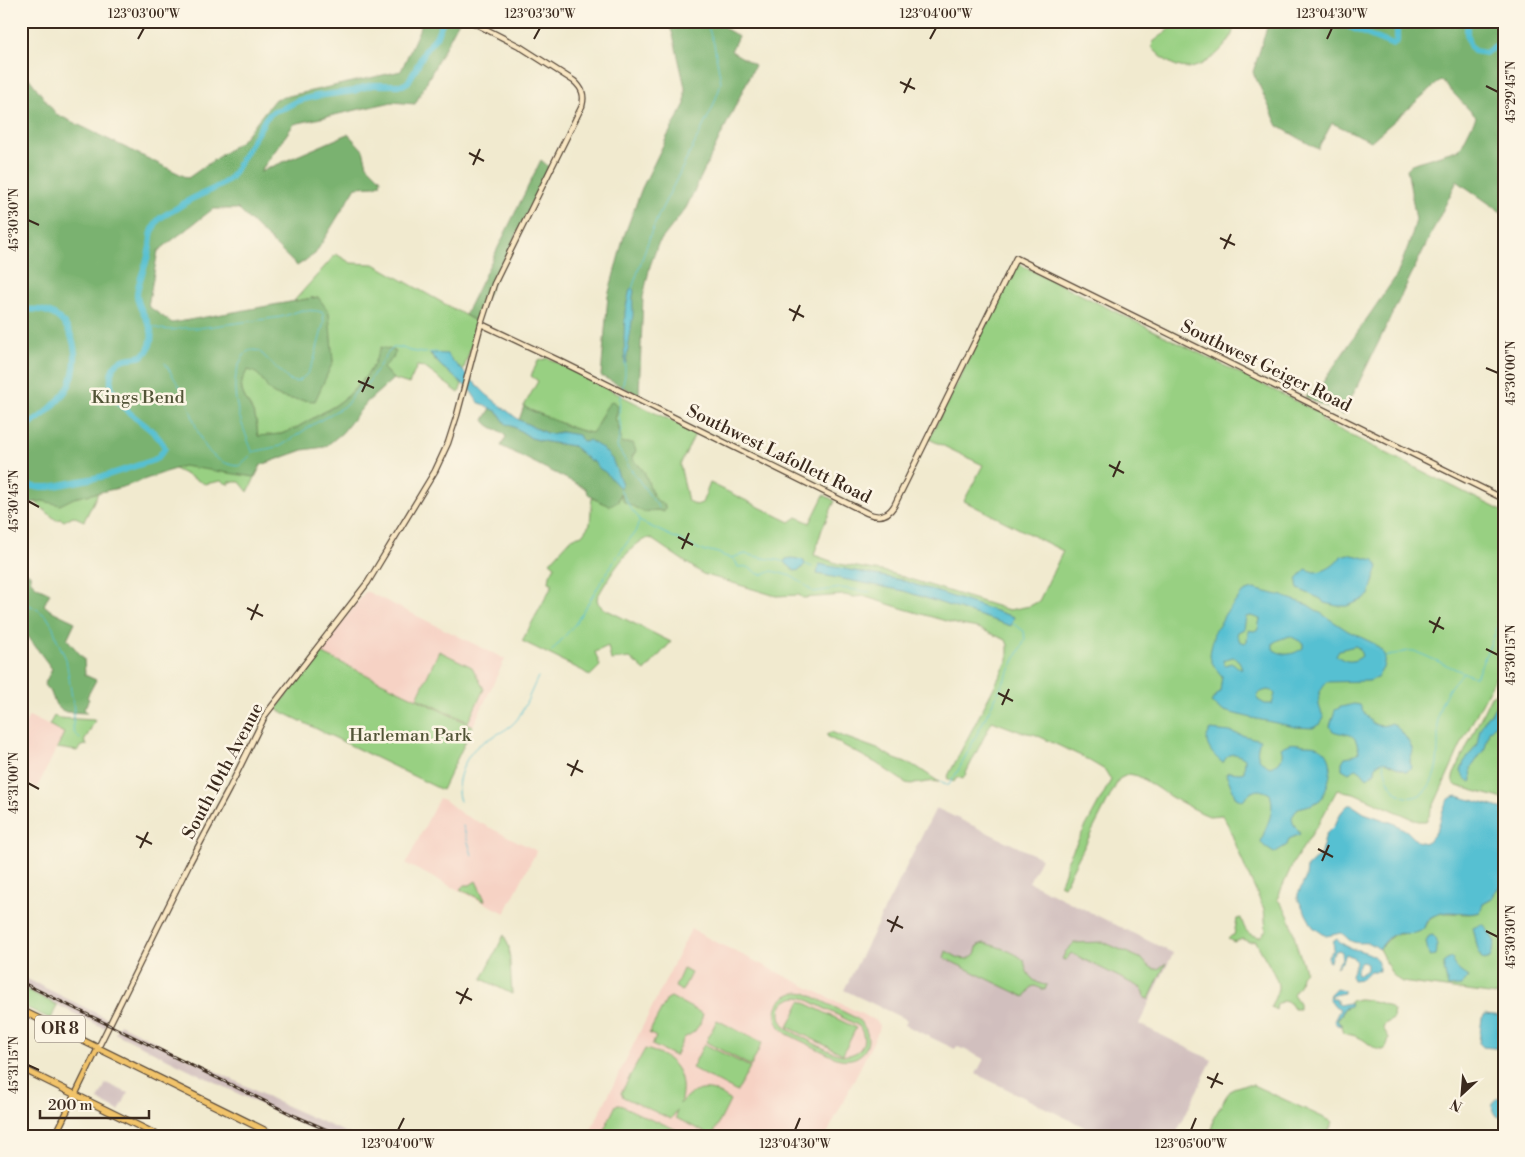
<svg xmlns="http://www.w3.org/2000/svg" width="1525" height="1157" viewBox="0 0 1525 1157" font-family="'Libre Bodoni',serif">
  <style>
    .built { fill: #f6d2c4 }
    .industrial { fill: #d1bfbe }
    .green { fill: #98d082; stroke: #6a7d50; fill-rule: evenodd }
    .forest { fill: #7ab270; stroke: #5a6e47 }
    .water { fill: #56c0d2; stroke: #487578; fill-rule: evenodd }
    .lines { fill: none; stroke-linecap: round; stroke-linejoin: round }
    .stream { stroke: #56c0d2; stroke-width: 1 }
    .river { stroke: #56c0d2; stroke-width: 6 }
    .secondary-casing { stroke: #564739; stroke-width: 7 }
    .primary-casing { stroke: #564739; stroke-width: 7 }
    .highway-casing { stroke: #564739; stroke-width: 8 }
    .secondary { stroke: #f9e7c3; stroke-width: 4.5 }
    .primary { stroke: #f1c36a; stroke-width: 4.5 }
    .highway { stroke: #f1c36a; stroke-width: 5.5 }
    .rail-casing { stroke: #3b2a1e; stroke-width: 3 }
    .rail { stroke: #fcf5e5; stroke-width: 1; stroke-dasharray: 4; stroke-linecap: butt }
    .ticks { fill: none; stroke: #3b2a1e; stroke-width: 2 }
    .labels { text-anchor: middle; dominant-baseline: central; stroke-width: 5; stroke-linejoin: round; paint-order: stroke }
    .shield { fill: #fcf5e5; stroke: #75675a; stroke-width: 1 }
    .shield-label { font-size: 16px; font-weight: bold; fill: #3b2a1e }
    .street-label { font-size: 18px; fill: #3b2a1e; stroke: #fcf5e5 }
    .park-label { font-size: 18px; fill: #525437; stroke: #fcf5e5 }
    .neatline { fill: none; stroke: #3b2a1e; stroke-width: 2 }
    .ticks-label { font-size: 12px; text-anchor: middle; fill: #3b2a1e }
  </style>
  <rect width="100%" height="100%" fill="#fcf5e5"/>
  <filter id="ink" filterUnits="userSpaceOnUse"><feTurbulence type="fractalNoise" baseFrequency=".02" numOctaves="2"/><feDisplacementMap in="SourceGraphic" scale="10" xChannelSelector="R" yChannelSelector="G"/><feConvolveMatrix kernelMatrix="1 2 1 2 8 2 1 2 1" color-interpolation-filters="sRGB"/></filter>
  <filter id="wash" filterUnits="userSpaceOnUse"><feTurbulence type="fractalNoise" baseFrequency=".0096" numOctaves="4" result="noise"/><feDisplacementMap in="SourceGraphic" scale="20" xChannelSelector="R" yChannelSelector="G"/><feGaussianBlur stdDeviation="1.12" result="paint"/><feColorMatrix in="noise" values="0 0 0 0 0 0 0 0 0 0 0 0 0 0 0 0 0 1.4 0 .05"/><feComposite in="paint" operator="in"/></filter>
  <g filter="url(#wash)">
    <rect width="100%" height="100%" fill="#f1eacf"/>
    <path class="built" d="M 365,592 L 368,592 L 505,659 L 473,726 L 319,652 Z
      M 29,716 L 64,733 L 37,788 L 21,780 L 21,731 Z
      M 439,798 L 446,801 L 462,814 L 535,850 L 536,852 L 505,913 L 406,864 Z
      M 691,929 L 716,942 L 876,1021 L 880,1025 L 879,1030 L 826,1136 L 588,1136 Z"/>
    <path class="industrial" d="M 936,808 L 1041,858 L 1029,882 L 1173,953 L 1139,1024 L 1212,1060 L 1175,1136 L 1127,1136 L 1122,1133 L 1119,1136 L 1103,1136 L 976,1074 L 984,1059 L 957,1046 L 955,1049 L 905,1025 L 907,1020 L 844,990 Z
      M 21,976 L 108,1019 L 104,1028 L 21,987 Z
      M 120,1024 L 284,1105 L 354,1136 L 327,1136 L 292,1120 L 115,1033 Z
      M 106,1083 L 128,1093 L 119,1111 L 98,1100 Z"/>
    <path class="green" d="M 1188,21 L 1196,21 L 1212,28 L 1227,25 L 1231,27 L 1233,31 C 1230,46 1203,69 1187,68 C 1172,67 1161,58 1152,47 L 1153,42 L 1165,33 L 1171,26 L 1182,26 Z
      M 177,208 L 139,287 L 155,328 L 318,297 L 293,302 L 336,254 L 351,263 L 374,264 L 475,321 L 474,325 L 478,327 L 463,371 L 451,359 L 430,354 L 441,366 L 461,382 L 462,384 L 459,393 L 424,367 L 417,366 L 409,384 L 393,379 L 383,368 L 393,358 L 382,347 L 372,368 L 363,380 L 348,396 L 336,405 L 296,428 L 281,434 L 258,436 C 257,431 257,425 256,420 C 250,400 232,391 248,370 L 256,372 L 274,394 L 333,362 L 329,324 L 262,366 L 237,372 L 255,450 L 303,450 L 261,465 L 248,492 L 240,482 L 228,482 L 230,485 L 221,481 L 205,484 L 162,463 L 105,479 L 84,521 L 73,516 L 64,521 L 61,519 L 56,520 L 34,501 L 21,501 L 21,304 Z
      M 1017,263 L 1322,414 L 1322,421 L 1502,511 L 1504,514 L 1501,529 L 1504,544 L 1504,661 L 1464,738 L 1429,816 L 1426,821 L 1418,821 L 1354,793 L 1337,790 L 1319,823 L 1293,863 L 1277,899 C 1292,916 1292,927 1297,947 C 1300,955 1303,963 1305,971 L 1301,975 L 1300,984 L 1293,994 L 1299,1003 L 1299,1009 L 1294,1009 L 1290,1003 L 1283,1001 L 1277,1004 L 1276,1010 L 1271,1007 C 1273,1001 1277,994 1278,988 C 1279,977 1261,954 1256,941 L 1249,942 L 1242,939 L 1234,942 L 1228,939 L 1231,936 L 1234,935 L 1237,919 L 1241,918 C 1245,930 1246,935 1260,937 L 1266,930 L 1264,909 L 1246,870 L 1228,825 L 1222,815 L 1209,816 L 1202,813 L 1171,797 L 1138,776 L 1129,774 L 1119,779 L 1064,886 L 1060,884 L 1065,873 L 1067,861 L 1111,780 L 1105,770 L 1081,756 L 1034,734 L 1021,732 L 992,721 L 963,779 L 957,777 L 954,782 L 947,778 L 1008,660 L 1008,645 L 1006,640 L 978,628 L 956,624 L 901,608 L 863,596 L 854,597 L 844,595 L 803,598 L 799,595 L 776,596 L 703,574 L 650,538 C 631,540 606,581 597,598 L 598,603 L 603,608 L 671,642 L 645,671 L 630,658 L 611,660 L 608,646 L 595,652 L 600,666 L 590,676 L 583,671 L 522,641 L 553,584 L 549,582 L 550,575 L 555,566 L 550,562 L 572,538 L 582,535 L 590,524 L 592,498 L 610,505 L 620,493 L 644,512 L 657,510 L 663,511 L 659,503 L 653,496 L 641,467 L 634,462 L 632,457 L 622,443 L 618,424 L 615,419 L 617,413 L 601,416 L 597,427 L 592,434 C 574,430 559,422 542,415 C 536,412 530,411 524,406 L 538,381 L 531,376 L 538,361 L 548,358 L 653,412 L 696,432 L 680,465 L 688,501 L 696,505 L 702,503 L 710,483 L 790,522 L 797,517 L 810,523 L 824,495 L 835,501 L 822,529 L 814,555 L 839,564 L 887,572 L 1009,610 L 1030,606 L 1039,601 L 1063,551 L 964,501 L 983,465 L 929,439 Z
      M 439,651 L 472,667 L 484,689 L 468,722 L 417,698 Z
      M 319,652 L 473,726 L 442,790 L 276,709 Z
      M 1498,692 L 1504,694 L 1504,799 L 1457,786 C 1452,782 1452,780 1454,774 L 1491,696 Z
      M 54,716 L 58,718 L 95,720 L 84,742 L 88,745 L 81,746 L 77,751 L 57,748 L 64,733 L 49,725 Z
      M 831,732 L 880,750 L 895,759 L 917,767 L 939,782 C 927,780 916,786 906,783 L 876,763 L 828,737 L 827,735 Z
      M 476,881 L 485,900 L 484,901 L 460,889 L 464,885 L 470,885 Z
      M 1501,887 L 1504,887 L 1504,996 L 1402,982 C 1390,976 1386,961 1379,949 L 1392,936 L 1396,934 L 1402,934 L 1424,928 C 1434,902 1460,919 1480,912 L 1483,904 L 1492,899 L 1495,891 Z
      M 504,935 L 509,947 L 512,994 L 482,979 Z
      M 1103,942 L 1142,959 L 1147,965 L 1154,969 L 1158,969 L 1166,963 L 1149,999 L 1145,998 L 1144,992 L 1141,988 L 1071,953 L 1066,960 L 1062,959 L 1066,951 L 1074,943 Z
      M 984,943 C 993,945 1019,953 1024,961 C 1025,963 1025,966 1026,969 C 1029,978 1038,985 1047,985 L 1045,990 L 1035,986 L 1031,987 L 1025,997 L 944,958 L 946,951 L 959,958 L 968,959 L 975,954 L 978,945 Z
      M 683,969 L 691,973 L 682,991 L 675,987 Z
      M 21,987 L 57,1005 L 51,1019 L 21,1005 Z
      M 798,992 L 806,993 L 856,1018 C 880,1036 865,1067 836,1058 L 787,1034 C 768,1019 774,996 798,992 ZM 798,997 L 804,998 L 859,1026 C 863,1032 866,1040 861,1048 C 857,1053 850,1056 843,1055 C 831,1054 801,1036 789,1030 C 774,1018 778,999 798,997 Z
      M 671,997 L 703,1014 L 700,1024 L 694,1032 L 684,1038 L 675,1056 L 652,1045 L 656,1037 L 649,1033 L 667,999 Z
      M 1358,999 C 1366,999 1389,1003 1393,1011 C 1394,1014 1393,1015 1393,1019 L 1385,1024 L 1383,1028 L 1389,1038 C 1384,1063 1370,1042 1360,1038 C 1355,1035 1349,1035 1344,1033 L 1341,1024 L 1337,1021 L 1342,1013 L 1344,1008 L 1346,1008 L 1351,1001 Z
      M 801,1001 L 856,1028 L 843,1054 L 788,1027 Z
      M 717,1020 L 762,1043 L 751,1066 L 706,1042 Z
      M 704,1044 L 750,1067 L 737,1092 L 692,1068 Z
      M 645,1049 C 674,1056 688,1074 680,1104 C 695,1086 713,1085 730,1101 L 713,1135 L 710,1135 L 676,1118 L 677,1110 L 671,1119 L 623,1097 L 621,1093 Z
      M 1243,1085 L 1253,1085 L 1333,1122 L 1326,1136 L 1211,1136 L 1213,1119 L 1227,1095 L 1233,1088 Z
      M 618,1104 L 656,1122 L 657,1121 L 690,1136 L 601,1136 L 616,1105 Z"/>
    <path class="forest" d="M 423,21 L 459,21 L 415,104 L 392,102 L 294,124 L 260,172 L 348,134 L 363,150 L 367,165 L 381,179 L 380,184 L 375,186 L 356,187 L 315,254 L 297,266 L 238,209 L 213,209 L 158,251 L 148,306 L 172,323 L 318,297 L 329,312 L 333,362 L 315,401 C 303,400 284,400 274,394 C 263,388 265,374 248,370 C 232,391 250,400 256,420 C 257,425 257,431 258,436 L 281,434 L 296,428 L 336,405 L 348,396 L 363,380 L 372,368 L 381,347 L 396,351 L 393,358 L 383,368 L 393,379 L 367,402 L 342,433 L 325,447 L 303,450 L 261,465 L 254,477 L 183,466 L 123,487 L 74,498 L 60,505 L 43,501 L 29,503 L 21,501 L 21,70 L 25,73 L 56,114 L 188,178 L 241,141 L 275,99 L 401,71 Z
      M 668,21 L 718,21 L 726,29 L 738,36 L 731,51 L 755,65 L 686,208 L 658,244 L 650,266 L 643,297 L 639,395 L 601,376 L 608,296 L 624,236 L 642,188 L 667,137 L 685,104 L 685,87 L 673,35 Z
      M 1269,21 L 1504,21 L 1504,214 L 1457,181 L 1343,415 L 1305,397 L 1321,385 L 1397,275 L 1410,241 L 1416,220 L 1407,169 L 1414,163 L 1460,149 L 1476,117 L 1441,80 L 1371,141 L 1332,123 L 1318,149 L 1278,126 L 1253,72 Z
      M 541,160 L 549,167 L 475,321 L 465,315 Z
      M 612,401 L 618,405 L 617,413 L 615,419 L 618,424 L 622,443 L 633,443 L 636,451 L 632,457 C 634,463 638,464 642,469 C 651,481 649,500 665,505 L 665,509 L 664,512 L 657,510 L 644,512 L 624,502 L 620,494 L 618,502 L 610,506 C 600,501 589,499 585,488 L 501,446 L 506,437 C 500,428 490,430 484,420 L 491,408 L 498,412 L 506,424 L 516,428 L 531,438 L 547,442 L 573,446 L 589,460 L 593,461 L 614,480 L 622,484 L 615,469 L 586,442 L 561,432 L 551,434 L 546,433 L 519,420 L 524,406 C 530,411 536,412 542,415 C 559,422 574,430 592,433 C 600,423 602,409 612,401 Z
      M 21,569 L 30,574 C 29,586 41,588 50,593 L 44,605 L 50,610 L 75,622 L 67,639 L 84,659 L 85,675 L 96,680 L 87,697 L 89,699 L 84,709 L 87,713 L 66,712 L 60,709 L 56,705 L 51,693 L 44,685 L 52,669 L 21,627 Z"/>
    <path class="water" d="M 632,288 L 634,291 C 632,298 633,307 633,315 C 631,331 628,347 626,363 L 625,364 L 624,338 L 625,311 L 630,289 Z
      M 430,353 L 447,354 L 451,359 L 487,395 L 519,420 L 546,433 L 551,434 L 561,432 L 579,435 L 582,441 L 586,442 L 589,440 L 602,448 L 612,459 L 622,484 L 620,488 L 605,472 L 600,469 L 593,461 L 589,460 L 573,446 L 547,442 L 531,438 L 516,428 L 506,424 L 498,412 L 478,402 L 470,390 L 441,366 Z
      M 1348,554 L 1374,560 L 1378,567 L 1369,595 L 1362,600 L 1347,606 L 1337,606 L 1324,603 L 1321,599 L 1298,589 C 1295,578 1299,577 1306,569 C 1309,570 1312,572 1315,572 C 1325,572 1337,564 1341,556 Z
      M 792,558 L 803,560 L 805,564 L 800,570 L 795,571 L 784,562 L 786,559 Z
      M 819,564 L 901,580 L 1014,617 L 1011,626 L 904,591 L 817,574 Z
      M 1254,589 L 1282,596 L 1308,605 L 1348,631 L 1373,643 L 1382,651 L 1385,657 L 1383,668 L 1377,678 L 1369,681 L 1326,682 C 1316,695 1317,704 1324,718 L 1321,723 L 1313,728 L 1295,727 L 1252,718 L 1231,713 L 1221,710 L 1211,702 L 1220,691 L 1222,676 C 1203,654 1212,656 1214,631 C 1220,626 1221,621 1225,614 C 1227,611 1230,608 1233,605 C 1241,595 1240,592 1254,589 ZM 1251,616 L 1260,619 L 1258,629 L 1254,631 L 1248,630 L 1247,641 L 1245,643 L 1240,641 L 1237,635 L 1238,632 L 1244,629 L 1246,617 ZM 1290,636 L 1303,643 L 1303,648 C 1293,655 1283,657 1273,649 L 1273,643 L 1278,640 ZM 1355,646 L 1359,648 L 1362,656 C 1354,663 1345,663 1336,655 L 1339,650 ZM 1233,657 L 1239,661 L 1242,668 L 1240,669 L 1231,663 L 1226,665 L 1224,665 L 1223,660 ZM 1267,690 L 1272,691 L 1275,694 L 1272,704 L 1265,704 L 1258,700 L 1257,696 L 1261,692 Z
      M 1504,697 L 1504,712 L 1497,723 L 1489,731 L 1485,748 L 1471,768 L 1472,781 L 1471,782 C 1465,780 1463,776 1461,771 L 1464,762 L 1477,744 L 1480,729 L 1487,716 L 1491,714 L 1497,703 Z
      M 1354,704 L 1360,705 C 1368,720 1374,731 1392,723 C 1402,731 1408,739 1413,751 L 1410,760 L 1411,767 L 1407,772 L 1383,761 L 1376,765 L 1375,772 L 1367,778 L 1360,770 L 1356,769 L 1349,773 L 1342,769 L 1342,762 L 1345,757 L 1352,756 L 1359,752 C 1355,729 1349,737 1333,731 L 1330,726 L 1335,710 L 1341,707 Z
      M 1211,730 L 1230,732 L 1260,740 C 1255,754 1257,760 1270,767 C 1279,764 1285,758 1281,748 C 1289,742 1295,743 1304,745 C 1308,745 1312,745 1316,746 C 1334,751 1332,772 1327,786 C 1325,790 1324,796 1320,800 C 1313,805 1306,806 1298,808 L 1292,817 L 1293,823 L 1300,834 L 1289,839 L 1287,845 L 1274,853 L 1265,847 L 1261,842 C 1266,824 1276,813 1270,794 C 1257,787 1252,790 1243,801 L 1236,798 L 1226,774 L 1228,772 L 1240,773 L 1244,772 L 1245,759 C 1236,752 1228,752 1223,763 C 1213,756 1200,741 1211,730 Z
      M 1457,796 L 1504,809 L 1504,887 C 1495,887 1495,893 1492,899 L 1483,904 L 1480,912 C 1468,916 1455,910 1442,913 C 1435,915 1428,917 1426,923 C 1424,927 1425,927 1422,930 C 1414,936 1404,932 1395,934 C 1388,936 1383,945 1379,949 C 1366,938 1362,946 1351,941 C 1347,939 1345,935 1341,933 L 1326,936 L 1313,927 L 1298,899 L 1298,894 L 1306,877 L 1307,867 L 1321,854 L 1326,834 L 1334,826 L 1343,810 L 1348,805 L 1352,805 L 1364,813 L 1393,823 L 1407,831 L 1417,841 L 1424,843 C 1447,833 1436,798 1457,796 Z
      M 1482,924 L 1486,927 L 1495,942 L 1490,958 L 1483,960 C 1477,954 1476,937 1473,928 Z
      M 1433,935 C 1437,942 1438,947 1436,955 L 1429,956 L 1426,942 L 1429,936 Z
      M 1337,939 C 1341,943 1348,948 1354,949 C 1367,953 1379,953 1379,971 L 1370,971 L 1362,979 L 1353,980 L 1351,975 L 1356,962 L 1353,957 L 1346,954 L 1342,962 L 1336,967 L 1337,965 L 1342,959 L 1342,952 L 1339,950 C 1332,952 1331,956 1330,962 L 1328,961 L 1328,956 L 1334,949 L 1333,942 ZM 1363,962 L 1367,964 L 1367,970 L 1361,974 L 1357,974 L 1356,971 L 1360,963 Z
      M 1452,958 C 1456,970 1458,970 1468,977 L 1461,986 L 1448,987 L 1443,963 L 1447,960 Z
      M 1336,988 L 1344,990 L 1344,993 L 1332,995 L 1331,997 L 1337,1000 L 1337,1003 L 1339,1005 L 1349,1003 L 1351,1004 L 1350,1006 L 1344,1008 L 1342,1013 L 1337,1020 L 1341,1026 L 1337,1025 L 1334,1021 L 1340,1009 L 1335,1006 L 1329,998 L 1330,994 Z
      M 1485,1014 L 1504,1016 L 1504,1049 L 1483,1047 L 1479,1043 L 1482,1018 Z
      M 1498,1098 L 1504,1098 L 1504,1118 L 1496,1116 C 1491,1110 1491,1103 1498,1098 Z"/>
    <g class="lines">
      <path class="stream" d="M 632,289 L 651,233 L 660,212 L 712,109 L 719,90 L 721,82 L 714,44 L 706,21
        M 150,325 L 160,329 L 172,330 L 184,328 L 199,328 L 281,317 L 302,310 L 318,311 L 323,313 L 324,322 L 314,360 L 307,374 L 299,381 L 295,382 L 289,380 L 259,351 C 251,349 247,350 243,357 C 225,386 241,422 252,451
        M 625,362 L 625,375 L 620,397 L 619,415 L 621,429 L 617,447 L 632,471 L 659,508
        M 165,363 C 174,379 186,394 191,412 C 200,439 207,463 239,466 L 252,454 L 252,452 L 281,446 L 309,427 L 346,405 L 360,386 L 368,383 L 387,354 L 393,348 L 400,347 L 410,351 L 423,353 L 436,352 L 439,354
        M 620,489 L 631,509 L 638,517 L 639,521 L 705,552 L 710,551 L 718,553 L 724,556 L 731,558 L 745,554 L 763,558 L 778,560 L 784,562
        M 732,558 L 736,562 L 738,567 C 741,567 744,566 746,567 C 756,568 755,580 772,571 L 791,576 L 802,583
        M 805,564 L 812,567
        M 805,585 L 813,592 L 841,588 L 870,592
        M 21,600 L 38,610 L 47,617 L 53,627 L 57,640 L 66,659 L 74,710 L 73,726 L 74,732 L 80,739
        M 552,651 L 575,624 L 618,555 L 635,532 L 639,522
        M 1385,657 C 1393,655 1407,650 1414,651 L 1474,677 L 1477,675 L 1504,613
        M 1383,761 C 1386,774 1388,789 1403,796 C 1410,799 1418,797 1424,792 C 1439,777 1438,754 1438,734 C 1438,728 1437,721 1438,715 C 1442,698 1451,683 1463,673
        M 939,781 L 949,785 L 959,769 L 1025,640 L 1024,631 L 1012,623
        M 460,801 C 453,785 465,755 479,745 C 490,737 505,732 515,722 C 523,713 532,689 538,677
        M 463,826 L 472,855"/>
      <path class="river" d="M 1335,21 L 1393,45 L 1397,41 L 1397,21
        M 1468,21 C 1466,32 1466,43 1474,51 L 1485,53 L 1504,41
        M 21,311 C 64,301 83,342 72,378 C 67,396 39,422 21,428
        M 21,484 L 36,487 L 50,487 L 105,476 L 154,460 L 159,456 L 165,448 C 153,423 120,415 112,389 C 109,379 111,364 122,360 C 135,355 144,362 150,345 C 157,323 138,315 137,295 C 137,282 147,265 149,251 C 151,245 150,238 152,232 C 157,218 160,218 172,211 C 178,208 182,204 188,201 C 201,193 220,189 231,177 C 235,172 238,166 241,160 C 249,146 258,132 266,118 L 274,111 L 284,108 L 297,101 L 317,96 L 354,91 L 361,88 L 372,85 L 403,85 L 408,82 L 414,72 L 426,49 L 436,37 L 443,21"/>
    </g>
  </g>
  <g filter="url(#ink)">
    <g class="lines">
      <defs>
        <path id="secondary" d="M 481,324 L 562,362 L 867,513 C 878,518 887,517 894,506 L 1016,258 L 1504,499
          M 98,1048 L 189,864 L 229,789 L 266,714 L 368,582 L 435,471 L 448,443 L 457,415 L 481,324 L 494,284 L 582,106 C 585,95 582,88 574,81 L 519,46 L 470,21"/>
        <path id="primary" d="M 55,1136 L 98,1048"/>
        <path id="highway" d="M 21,1010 L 276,1136
          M 21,1068 L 159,1136"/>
      </defs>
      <use href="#secondary" class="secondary-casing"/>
      <use href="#primary" class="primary-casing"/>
      <use href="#highway" class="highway-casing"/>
      <use href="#secondary" class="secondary"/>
      <use href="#primary" class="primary"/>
      <use href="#highway" class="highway"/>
      <defs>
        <path id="rail" d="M 21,982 L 295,1116 L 341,1136"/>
      </defs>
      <use href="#rail" class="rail-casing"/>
      <use href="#rail" class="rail"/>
    </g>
  </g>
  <path class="ticks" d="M 138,39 L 144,28M 534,39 L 540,28M 930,39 L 936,28M 1327,39 L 1332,28M 900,82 L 915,89M 1486,86 L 1498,92M 904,93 L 911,78M 469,153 L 484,161M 473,165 L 480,149M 28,220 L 39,225M 1220,238 L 1235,245M 1224,249 L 1231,234M 789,309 L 804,317M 793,321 L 800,305M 1486,368 L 1498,373M 358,381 L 374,388M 362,392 L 369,377M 1109,465 L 1124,473M 1113,477 L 1120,461M 28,501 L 39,507M 678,537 L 693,545M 682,549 L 689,533M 247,608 L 263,616M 251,620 L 258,604M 1429,621 L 1444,629M 1433,633 L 1440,617M 1486,649 L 1498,655M 998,693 L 1013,701M 1002,705 L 1009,689M 567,764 L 583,772M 571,776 L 578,760M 28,783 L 39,789M 136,836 L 152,844M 140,848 L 148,832M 1318,849 L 1333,857M 1322,861 L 1329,845M 887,920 L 903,928M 1486,931 L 1498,937M 891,932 L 898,916M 456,992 L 472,1000M 460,1004 L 468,988M 28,1065 L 39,1070M 1207,1077 L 1223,1084M 1211,1088 L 1218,1073M 398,1130 L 404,1118M 795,1130 L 800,1118M 1191,1130 L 1196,1118"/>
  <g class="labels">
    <rect class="shield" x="35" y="1015.5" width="50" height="27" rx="4"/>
    <g class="shield-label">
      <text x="60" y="1029">OR 8</text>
    </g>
    <g class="street-label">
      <text transform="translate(1266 366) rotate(26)">Southwest Geiger Road</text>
      <text transform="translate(779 454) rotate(26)">Southwest Lafollett Road</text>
      <text transform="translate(223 771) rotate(-62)">South 10th Avenue</text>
    </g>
    <g class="park-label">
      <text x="138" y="397">Kings Bend</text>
      <text x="410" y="735">Harleman Park</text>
    </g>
  </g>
  <rect width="1525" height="1157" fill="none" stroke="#fcf5e5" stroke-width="55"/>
  <g transform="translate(1462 1094) rotate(206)" stroke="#fcf5e5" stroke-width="4" paint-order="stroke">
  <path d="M0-4L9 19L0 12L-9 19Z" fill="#3b2a1e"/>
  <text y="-8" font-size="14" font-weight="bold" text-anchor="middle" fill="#3b2a1e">N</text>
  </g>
  <path d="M40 1110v8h109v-8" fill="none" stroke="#3b2a1e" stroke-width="2.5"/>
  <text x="48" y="1110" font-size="15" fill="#3b2a1e" stroke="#fcf5e5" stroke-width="4" paint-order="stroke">200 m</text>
  <rect x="28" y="28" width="1470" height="1102" class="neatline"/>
  <g class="ticks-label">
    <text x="144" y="18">123°03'00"W</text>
    <text x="540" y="18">123°03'30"W</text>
    <text x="936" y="18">123°04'00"W</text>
    <text x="1332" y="18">123°04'30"W</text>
    <text transform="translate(1511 92) rotate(-90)" y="4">45°29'45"N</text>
    <text transform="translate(14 220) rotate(-90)" y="4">45°30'30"N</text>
    <text transform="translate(1511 373) rotate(-90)" y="4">45°30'00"N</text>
    <text transform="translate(14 501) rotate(-90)" y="4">45°30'45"N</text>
    <text transform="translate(1511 655) rotate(-90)" y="4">45°30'15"N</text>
    <text transform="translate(14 783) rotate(-90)" y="4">45°31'00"N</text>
    <text transform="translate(1511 937) rotate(-90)" y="4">45°30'30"N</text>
    <text transform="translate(14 1065) rotate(-90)" y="4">45°31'15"N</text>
    <text x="398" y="1148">123°04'00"W</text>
    <text x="795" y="1148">123°04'30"W</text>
    <text x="1191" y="1148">123°05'00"W</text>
  </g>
</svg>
